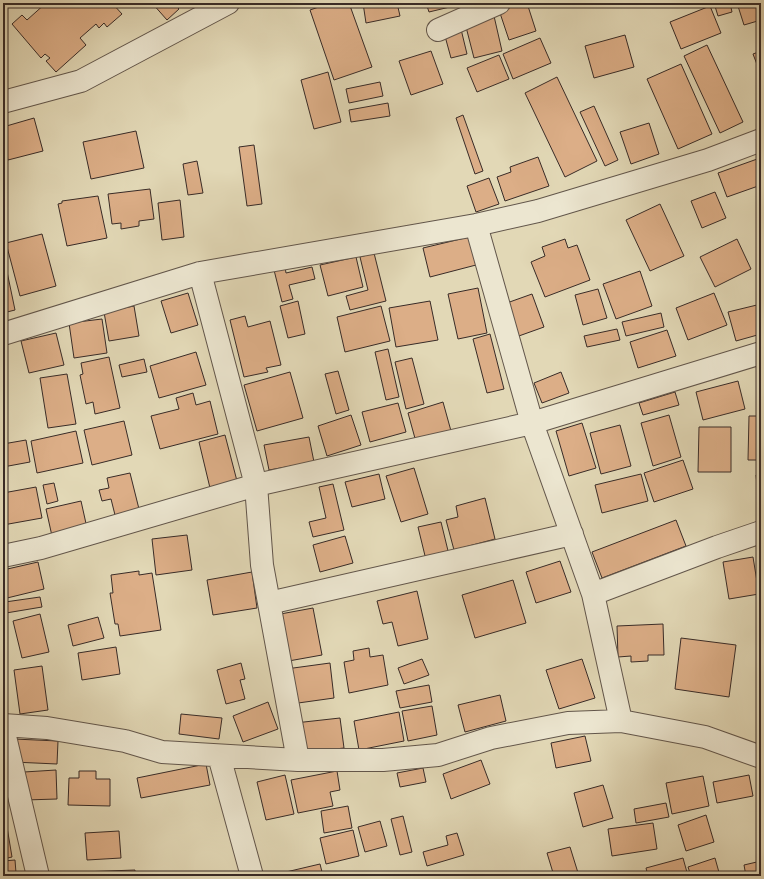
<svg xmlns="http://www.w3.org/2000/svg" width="764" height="879" viewBox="0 0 764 879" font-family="Alegreya,serif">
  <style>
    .building { fill: #dcae87; stroke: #382b27 }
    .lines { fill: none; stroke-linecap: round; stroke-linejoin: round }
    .minor-casing { stroke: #62564b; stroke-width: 24 }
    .minor { stroke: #ece6d0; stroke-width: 22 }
  </style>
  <rect width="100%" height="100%" fill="#e2d8b6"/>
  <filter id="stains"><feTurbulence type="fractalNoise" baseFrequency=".005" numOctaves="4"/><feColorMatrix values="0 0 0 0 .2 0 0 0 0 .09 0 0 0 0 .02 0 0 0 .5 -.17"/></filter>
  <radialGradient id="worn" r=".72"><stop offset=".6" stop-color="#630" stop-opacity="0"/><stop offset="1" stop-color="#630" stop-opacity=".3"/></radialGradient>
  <path class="building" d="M 46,3 L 112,3 L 122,14 L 107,27 L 104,23 L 99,28 L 96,24 L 80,38 L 86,45 L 56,72 L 46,61 L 50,58 L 45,54 L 41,58 L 12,24 L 22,15 L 27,20 Z
    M 152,3 L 173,3 L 179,9 L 167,20 Z
    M 330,3 L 349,3 L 372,67 L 334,80 L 310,10 Z
    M 363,3 L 397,3 L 400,16 L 366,23 Z
    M 426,3 L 458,3 L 458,5 L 429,12 Z
    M 521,3 L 527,3 L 536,31 L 509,40 L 499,10 Z
    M 714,3 L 730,3 L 732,12 L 718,16 Z
    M 737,3 L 761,3 L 761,20 L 744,25 Z
    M 710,6 L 721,33 L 681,49 L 670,22 Z
    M 494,16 L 502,51 L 474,58 L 465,23 Z
    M 460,25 L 467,54 L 451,58 L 443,29 Z
    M 625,35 L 634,67 L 594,78 L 585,46 Z
    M 540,38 L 551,63 L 513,79 L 503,54 Z
    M 707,45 L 743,122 L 720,133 L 684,56 Z
    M 431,51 L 443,84 L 411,95 L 399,61 Z
    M 761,51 L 761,75 L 753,54 Z
    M 499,55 L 509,79 L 477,92 L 467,68 Z
    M 681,64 L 712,134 L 678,149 L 647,79 Z
    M 328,72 L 341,122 L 314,129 L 301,80 Z
    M 557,77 L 597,161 L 565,177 L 525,93 Z
    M 380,82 L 383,96 L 349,103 L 346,89 Z
    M 388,103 L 390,116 L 351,122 L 349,110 Z
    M 594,106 L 618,160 L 605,166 L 580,112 Z
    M 463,115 L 483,171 L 475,174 L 456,118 Z
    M 34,118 L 43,151 L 8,160 L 3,141 L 3,127 Z
    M 649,123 L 659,154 L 631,164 L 620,132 Z
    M 136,131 L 144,168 L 91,179 L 83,142 Z
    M 254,145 L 262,204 L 247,206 L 239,147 Z
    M 538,157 L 549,186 L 505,201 L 497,177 L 511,172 L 510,167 Z
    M 760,158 L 761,185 L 727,197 L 718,173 Z
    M 197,161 L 203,193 L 188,195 L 183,164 Z
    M 489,178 L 499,204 L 476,212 L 467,186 Z
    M 150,189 L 154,219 L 139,221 L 139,226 L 121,229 L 121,223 L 112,224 L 108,194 Z
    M 715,192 L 726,218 L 702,228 L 691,201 Z
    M 98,196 L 107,238 L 67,246 L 58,204 L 62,203 L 62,201 Z
    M 180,200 L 184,237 L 162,240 L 158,203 Z
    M 660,204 L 684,256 L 650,271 L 626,220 Z
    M 42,234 L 56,286 L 20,296 L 6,243 Z
    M 469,237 L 476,265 L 430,277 L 423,248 Z
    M 565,239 L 568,248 L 577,245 L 590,280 L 545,297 L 531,262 L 545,256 L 542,247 Z
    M 737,239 L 751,269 L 715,287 L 700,257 Z
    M 374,253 L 386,301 L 350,310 L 346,296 L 368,290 L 360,257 Z
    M 356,257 L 363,287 L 328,296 L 320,265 Z
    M 5,262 L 15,310 L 3,313 L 3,263 Z
    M 285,267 L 286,273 L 312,267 L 315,279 L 289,285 L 293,299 L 282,302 L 274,270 Z
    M 640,271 L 652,306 L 616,319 L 603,284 Z
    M 478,288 L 487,333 L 458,339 L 448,294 Z
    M 598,289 L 607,318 L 583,325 L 575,295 Z
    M 188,293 L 198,325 L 171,333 L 161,301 Z
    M 714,293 L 727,325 L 688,340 L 676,308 Z
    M 532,294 L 544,327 L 516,337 L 504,304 Z
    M 298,301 L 305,334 L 288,338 L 280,306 Z
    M 430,301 L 438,340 L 396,347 L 389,308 Z
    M 761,304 L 761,334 L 736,341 L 728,312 Z
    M 134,306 L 139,336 L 109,341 L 104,312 Z
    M 381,306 L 390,341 L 345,352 L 337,317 Z
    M 661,313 L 664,327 L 626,336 L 622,322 Z
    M 245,316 L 248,327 L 270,321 L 281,365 L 266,368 L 268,372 L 244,377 L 230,320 Z
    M 102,319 L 107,353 L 74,358 L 69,323 Z
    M 617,329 L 620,340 L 587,347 L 584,336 Z
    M 667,330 L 676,356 L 638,368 L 630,342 Z
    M 56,333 L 64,365 L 29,373 L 21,341 Z
    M 490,334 L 504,389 L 487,393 L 473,339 Z
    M 388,349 L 399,397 L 386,400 L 375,352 Z
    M 196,352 L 206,385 L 159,398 L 150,366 Z
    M 109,357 L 120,408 L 95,414 L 93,402 L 86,404 L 80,375 L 83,374 L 81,363 Z
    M 412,358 L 424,404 L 406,409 L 395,362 Z
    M 144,359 L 147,372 L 122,377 L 119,365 Z
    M 338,371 L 349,410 L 336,414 L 325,374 Z
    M 290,372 L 303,418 L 257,431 L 244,385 Z
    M 561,372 L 569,393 L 542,403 L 534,383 Z
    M 67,374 L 76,424 L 48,428 L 40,378 Z
    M 738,381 L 745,409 L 703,420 L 696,392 Z
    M 675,392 L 679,405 L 643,415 L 639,403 Z
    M 193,393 L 196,405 L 210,401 L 218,434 L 160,449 L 151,416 L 179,409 L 176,398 Z
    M 443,402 L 451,431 L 416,442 L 408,413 Z
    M 398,403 L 406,432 L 370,442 L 362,412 Z
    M 351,415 L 361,445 L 327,456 L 318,426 Z
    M 669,415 L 681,457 L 653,466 L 641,423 Z
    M 749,416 L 761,416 L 761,460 L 748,460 Z
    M 124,421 L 132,455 L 92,465 L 84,430 Z
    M 582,423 L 596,468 L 569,476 L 556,431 Z
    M 620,425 L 631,466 L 601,474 L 590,433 Z
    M 699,427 L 731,427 L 731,472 L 698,472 Z
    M 76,431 L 83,463 L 37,473 L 31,441 Z
    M 225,435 L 237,481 L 210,488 L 199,442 Z
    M 309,437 L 314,462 L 269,470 L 264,445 Z
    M 26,440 L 30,462 L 3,467 L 3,444 Z
    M 683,460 L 693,489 L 654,502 L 644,473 Z
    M 414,468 L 428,514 L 401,522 L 386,476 Z
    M 130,473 L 140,513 L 116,519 L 111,499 L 102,501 L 99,490 L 109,488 L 107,478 Z
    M 379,474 L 385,499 L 352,507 L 345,482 Z
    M 641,474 L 648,501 L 602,513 L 595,485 Z
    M 761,474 L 761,504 L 759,504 L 756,475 Z
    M 54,483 L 58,501 L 47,504 L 43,485 Z
    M 333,484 L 344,530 L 313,537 L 309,522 L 326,518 L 319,487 Z
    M 36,487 L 42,518 L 3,525 L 3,493 Z
    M 485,498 L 495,539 L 454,550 L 446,520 L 458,517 L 456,506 Z
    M 81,501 L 87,528 L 52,536 L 46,509 Z
    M 676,520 L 686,546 L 602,578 L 592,552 Z
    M 441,522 L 450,559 L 427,564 L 418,527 Z
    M 187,535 L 192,570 L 156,575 L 152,539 Z
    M 345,536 L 353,563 L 320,572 L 313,545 Z
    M 753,557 L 759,594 L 729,599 L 723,562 Z
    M 560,561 L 571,592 L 536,603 L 526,572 Z
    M 38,562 L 44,589 L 3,599 L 3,570 Z
    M 139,571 L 139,575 L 152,573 L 161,630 L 120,636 L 118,624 L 115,624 L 110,593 L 113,593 L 111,575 Z
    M 252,572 L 257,608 L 213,615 L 207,580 Z
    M 513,580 L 526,623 L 475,638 L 462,595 Z
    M 417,591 L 428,639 L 398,646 L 392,622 L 383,624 L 377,601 Z
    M 40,597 L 42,607 L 6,613 L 5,602 Z
    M 313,608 L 322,655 L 283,662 L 275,615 Z
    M 40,614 L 49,652 L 22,658 L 13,621 Z
    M 98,617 L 104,638 L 73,646 L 68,625 Z
    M 663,624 L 664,655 L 648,655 L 648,661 L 631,662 L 631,656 L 618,657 L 617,626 Z
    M 681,638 L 736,645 L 729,697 L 675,689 Z
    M 116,647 L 120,674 L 82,680 L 78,653 Z
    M 369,648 L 370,657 L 383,655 L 388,685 L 349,693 L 344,662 L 354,660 L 353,651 Z
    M 422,659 L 429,675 L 404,684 L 398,668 Z
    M 582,659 L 595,698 L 559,709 L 546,670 Z
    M 241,663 L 245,679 L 240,680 L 245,699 L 226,704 L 217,670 Z
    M 330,663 L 334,698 L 291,704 L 286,669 Z
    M 42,666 L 48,710 L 20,714 L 14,670 Z
    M 429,685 L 432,702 L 400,708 L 396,691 Z
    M 500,695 L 506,721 L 465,732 L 458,705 Z
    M 268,702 L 278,729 L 243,742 L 233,716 Z
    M 432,706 L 437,735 L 408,741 L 402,711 Z
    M 399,712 L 404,741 L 359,750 L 354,721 Z
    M 181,714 L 222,718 L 219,739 L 179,734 Z
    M 340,718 L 344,748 L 299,753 L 295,723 Z
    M 585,736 L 591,761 L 556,768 L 551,743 Z
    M 14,739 L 58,741 L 57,764 L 13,762 Z
    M 481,760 L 490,784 L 451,799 L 443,774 Z
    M 206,764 L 210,785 L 141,798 L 137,778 Z
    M 423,768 L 426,782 L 400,787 L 397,773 Z
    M 56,770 L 57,799 L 25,800 L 24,772 Z
    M 79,771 L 96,771 L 96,779 L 110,779 L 110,806 L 68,805 L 69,778 L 79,778 Z
    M 337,771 L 340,790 L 330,792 L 333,806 L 298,813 L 291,780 Z
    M 285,775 L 294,814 L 266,820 L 257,782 Z
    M 749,775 L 753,796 L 717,803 L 713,782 Z
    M 703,776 L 709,806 L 672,814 L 666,783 Z
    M 603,785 L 613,818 L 583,827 L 574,793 Z
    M 666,803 L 669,817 L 636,823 L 634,809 Z
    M 348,806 L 352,828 L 324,833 L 321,811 Z
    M 706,815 L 714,842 L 686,851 L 678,825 Z
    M 403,816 L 412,852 L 400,855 L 391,819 Z
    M 3,821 L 6,821 L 12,857 L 3,859 Z
    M 380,821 L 387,846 L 365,852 L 358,827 Z
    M 653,823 L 657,849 L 612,856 L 608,829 Z
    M 353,830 L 359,856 L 326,864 L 320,838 Z
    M 119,831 L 121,858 L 87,860 L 85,833 Z
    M 457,833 L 464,855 L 427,866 L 423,852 L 448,845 L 446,836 Z
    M 570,847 L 579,876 L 554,876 L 547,853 Z
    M 683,858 L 688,876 L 648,876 L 646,868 Z
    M 715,858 L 720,876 L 691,876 L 688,867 Z
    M 15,860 L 16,873 L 3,874 L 3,861 Z
    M 761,861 L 761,876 L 746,876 L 744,865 Z
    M 320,864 L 323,876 L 287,876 L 286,872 Z
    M 135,870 L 135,876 L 54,876 L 54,873 Z"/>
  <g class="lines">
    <defs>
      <path id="minor" d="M 438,30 L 499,3
        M 3,102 L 81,81 L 228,3
        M 476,225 L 532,423 L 593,594 L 621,721
        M 200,273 L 256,485 L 262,565 L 298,760
        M 3,334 L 200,273 L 476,225 L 538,211 L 708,160 L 761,140
        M 3,556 L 41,548 L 256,485 L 532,423 L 761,353
        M 593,594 L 717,547 L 761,532
        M 269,603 L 572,534
        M 3,725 L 47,728 L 125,741 L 162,752 L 298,760 L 383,760 L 438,755 L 491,738 L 568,723 L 621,721 L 705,737 L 761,757
        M 3,728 L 38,876
        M 219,756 L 252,876"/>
    </defs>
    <use href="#minor" class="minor-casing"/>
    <use href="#minor" class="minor"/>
  </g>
  <rect width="764" height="879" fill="none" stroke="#e2d8b6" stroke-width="16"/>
  <rect x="4" y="4" width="756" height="871" fill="none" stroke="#382b27" stroke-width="2"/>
  <rect x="8" y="8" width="748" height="863" fill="none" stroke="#382b27"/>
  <rect width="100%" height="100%" filter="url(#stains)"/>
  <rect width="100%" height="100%" fill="url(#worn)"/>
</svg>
